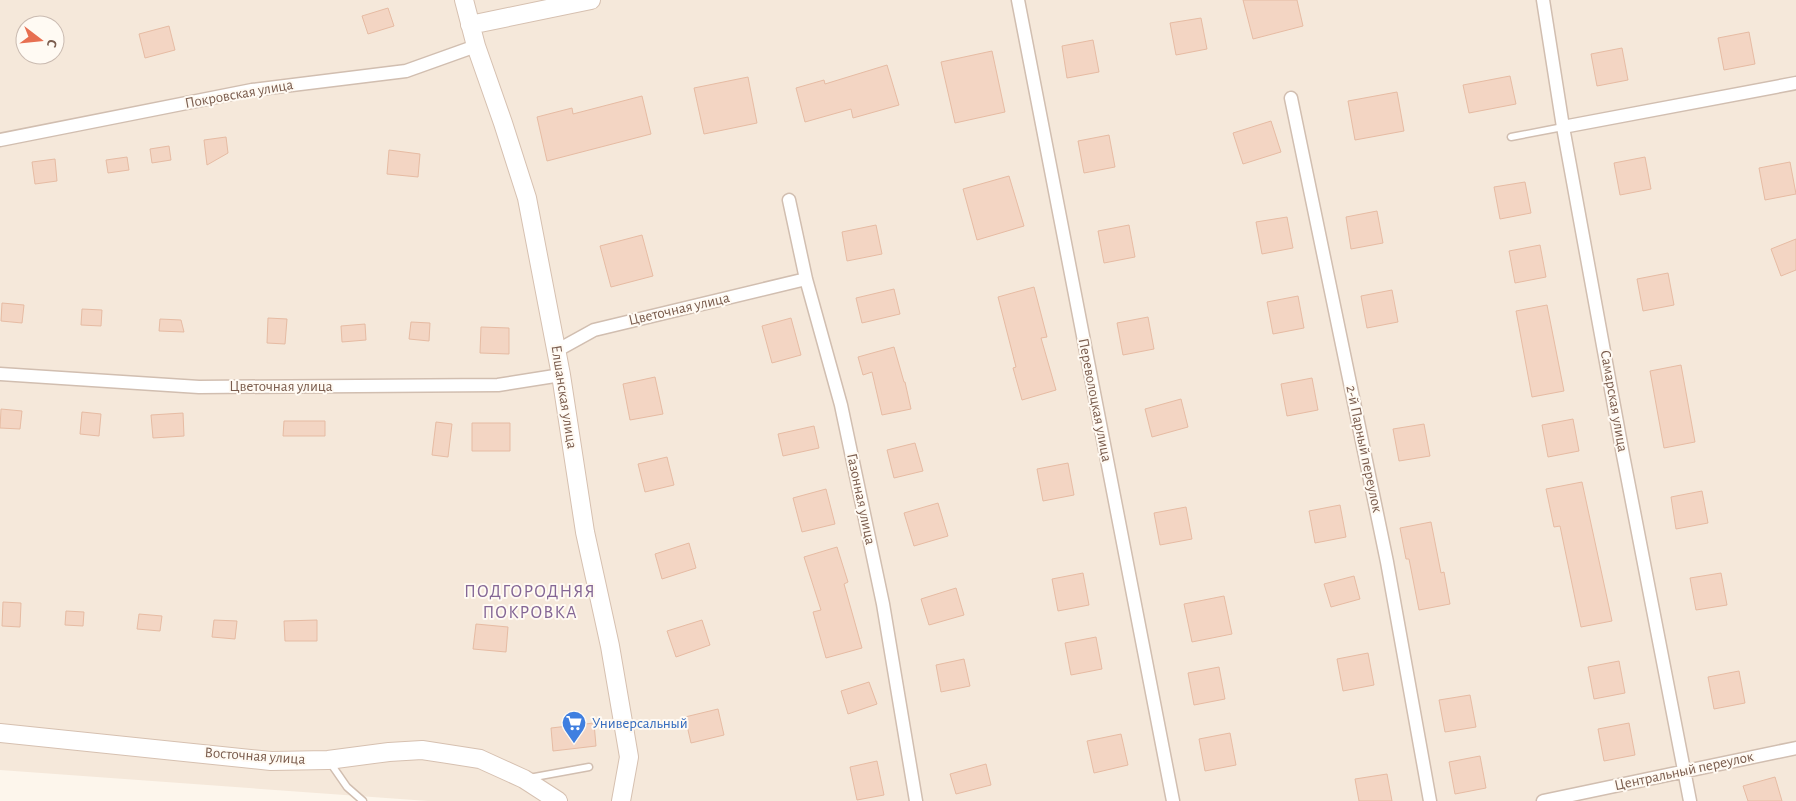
<svg xmlns="http://www.w3.org/2000/svg" width="1796" height="801" viewBox="0 0 1796 801" font-family="'Alegreya Sans',sans-serif">
  <style>
    .residential { fill: #f5e8da; fill-rule: evenodd }
    .building { fill: #f3d5c3; stroke: #e6bba3 }
    .lines { fill: none; stroke-linecap: round; stroke-linejoin: round }
    .lane-casing { stroke: #d1beb0; stroke-width: 9 }
    .street-casing { stroke: #d1beb0; stroke-width: 15 }
    .secondary-casing { stroke: #d6c0b0; stroke-width: 20 }
    .lane { stroke: #fff; stroke-width: 6 }
    .street { stroke: #fff; stroke-width: 12 }
    .secondary { stroke: #fff; stroke-width: 18 }
    .labels { text-anchor: middle; dominant-baseline: central; stroke-width: 4; stroke-linejoin: round; paint-order: stroke }
    .street-label { font-size: 15px; fill: #7a5c4d; stroke: #fffaf3 }
    .shop-label { font-size: 15px; fill: #366cbe; stroke: #fffaf3; text-anchor: start }
    .quarter-label { font-size: 18px; letter-spacing: 1px; fill: #846695; stroke: #fffaf3 }
  </style>
  <rect width="100%" height="100%" fill="#fdf6ec"/>
  <path class="residential" d="M 0,0 L 1796,0 L 1796,801 L 428,801 L 0,770 ZM 25,25 L 55,25 L 55,55 L 25,55 Z"/>
  <path class="building" d="M 1243,0 L 1297,0 L 1303,26 L 1253,39 Z
    M 388,8 L 394,26 L 368,34 L 362,16 Z
    M 1201,18 L 1207,49 L 1176,55 L 1170,23 Z
    M 169,26 L 175,50 L 145,58 L 139,34 Z
    M 1749,32 L 1755,64 L 1724,70 L 1718,38 Z
    M 1093,40 L 1099,72 L 1067,78 L 1062,46 Z
    M 1622,48 L 1628,80 L 1597,86 L 1591,54 Z
    M 992,51 L 1005,112 L 955,123 L 941,62 Z
    M 887,65 L 899,105 L 853,118 L 851,109 L 805,122 L 796,88 L 824,80 L 825,84 Z
    M 1510,76 L 1516,104 L 1469,113 L 1463,85 Z
    M 748,77 L 757,123 L 704,134 L 694,88 Z
    M 1397,92 L 1404,131 L 1355,140 L 1348,101 Z
    M 642,96 L 651,134 L 547,161 L 537,117 L 572,108 L 573,114 Z
    M 1271,121 L 1281,152 L 1243,164 L 1233,133 Z
    M 1109,135 L 1115,167 L 1084,173 L 1078,141 Z
    M 226,137 L 228,153 L 207,165 L 204,140 Z
    M 169,146 L 171,160 L 152,163 L 150,149 Z
    M 389,150 L 420,154 L 418,177 L 387,174 Z
    M 127,157 L 129,170 L 108,173 L 106,160 Z
    M 1645,157 L 1651,189 L 1620,195 L 1614,163 Z
    M 55,159 L 57,181 L 35,184 L 32,162 Z
    M 1790,162 L 1796,194 L 1765,200 L 1759,168 Z
    M 1009,176 L 1024,226 L 977,240 L 963,189 Z
    M 1525,182 L 1531,213 L 1500,219 L 1494,187 Z
    M 1377,211 L 1383,243 L 1351,249 L 1346,217 Z
    M 1287,217 L 1293,248 L 1262,254 L 1256,222 Z
    M 876,225 L 882,254 L 847,261 L 842,232 Z
    M 1129,225 L 1135,257 L 1104,263 L 1098,231 Z
    M 642,235 L 653,276 L 611,287 L 600,246 Z
    M 1796,239 L 1796,270 L 1781,276 L 1771,249 Z
    M 1540,245 L 1546,277 L 1515,283 L 1509,251 Z
    M 1668,273 L 1674,305 L 1643,311 L 1637,279 Z
    M 1034,287 L 1047,337 L 1041,338 L 1056,390 L 1022,400 L 1013,368 L 1016,367 L 998,297 Z
    M 894,289 L 900,314 L 862,323 L 856,298 Z
    M 1392,290 L 1398,322 L 1367,328 L 1361,296 Z
    M 1298,296 L 1304,328 L 1273,334 L 1267,302 Z
    M 2,303 L 24,305 L 22,323 L 1,321 Z
    M 1547,305 L 1564,391 L 1532,397 L 1516,311 Z
    M 82,309 L 102,310 L 101,326 L 81,325 Z
    M 1148,317 L 1154,349 L 1123,355 L 1117,323 Z
    M 268,318 L 287,319 L 285,344 L 267,343 Z
    M 791,318 L 801,355 L 772,363 L 762,326 Z
    M 160,319 L 181,320 L 184,332 L 159,331 Z
    M 411,322 L 430,323 L 429,341 L 409,339 Z
    M 365,324 L 366,340 L 342,342 L 341,326 Z
    M 481,327 L 509,328 L 509,354 L 480,353 Z
    M 894,347 L 904,382 L 905,382 L 911,409 L 882,415 L 872,372 L 863,375 L 858,357 Z
    M 1681,365 L 1695,442 L 1664,448 L 1650,371 Z
    M 655,377 L 663,414 L 630,420 L 623,384 Z
    M 1312,378 L 1318,410 L 1287,416 L 1281,384 Z
    M 1181,399 L 1188,427 L 1152,437 L 1145,409 Z
    M 1,409 L 22,411 L 20,429 L 0,428 Z
    M 82,412 L 101,414 L 99,436 L 80,434 Z
    M 183,413 L 184,436 L 153,438 L 151,415 Z
    M 1573,419 L 1579,451 L 1548,457 L 1542,425 Z
    M 284,421 L 325,421 L 325,436 L 283,436 Z
    M 436,422 L 452,424 L 448,457 L 432,455 Z
    M 472,423 L 510,423 L 510,451 L 472,451 Z
    M 1424,424 L 1430,456 L 1399,461 L 1393,429 Z
    M 814,426 L 819,448 L 783,456 L 778,434 Z
    M 915,443 L 923,471 L 894,478 L 887,450 Z
    M 667,457 L 674,485 L 645,492 L 638,464 Z
    M 1068,463 L 1074,495 L 1043,501 L 1037,469 Z
    M 1582,482 L 1612,621 L 1581,627 L 1560,526 L 1554,527 L 1546,489 Z
    M 826,489 L 835,524 L 802,532 L 793,498 Z
    M 1702,491 L 1708,523 L 1676,529 L 1671,497 Z
    M 938,503 L 948,536 L 914,546 L 904,513 Z
    M 1340,505 L 1346,537 L 1315,543 L 1309,511 Z
    M 1186,507 L 1192,539 L 1160,545 L 1154,513 Z
    M 1431,522 L 1441,573 L 1444,572 L 1450,604 L 1419,610 L 1409,559 L 1406,559 L 1400,528 Z
    M 689,543 L 696,568 L 662,579 L 655,554 Z
    M 837,547 L 848,582 L 844,584 L 862,648 L 826,658 L 813,612 L 821,610 L 804,557 Z
    M 1083,573 L 1089,605 L 1058,611 L 1052,579 Z
    M 1721,573 L 1727,605 L 1696,610 L 1690,578 Z
    M 1354,576 L 1360,599 L 1331,607 L 1324,584 Z
    M 956,588 L 964,615 L 929,625 L 921,599 Z
    M 1224,596 L 1232,634 L 1192,642 L 1184,604 Z
    M 3,602 L 21,603 L 20,627 L 2,626 Z
    M 66,611 L 84,612 L 83,626 L 65,625 Z
    M 139,614 L 162,616 L 160,631 L 137,629 Z
    M 214,620 L 237,621 L 235,639 L 212,637 Z
    M 317,620 L 317,641 L 285,641 L 284,621 Z
    M 702,620 L 710,645 L 676,657 L 667,631 Z
    M 476,624 L 508,627 L 506,652 L 473,649 Z
    M 1096,637 L 1102,669 L 1071,675 L 1065,643 Z
    M 1368,653 L 1374,685 L 1343,691 L 1337,659 Z
    M 964,659 L 970,686 L 941,692 L 936,665 Z
    M 1619,661 L 1625,693 L 1594,699 L 1588,667 Z
    M 1219,667 L 1225,699 L 1194,705 L 1188,673 Z
    M 1739,671 L 1745,703 L 1714,709 L 1708,677 Z
    M 869,682 L 877,704 L 848,714 L 841,691 Z
    M 1470,695 L 1476,727 L 1445,732 L 1439,700 Z
    M 718,709 L 724,735 L 691,743 L 685,717 Z
    M 594,723 L 596,746 L 553,751 L 551,728 Z
    M 1629,723 L 1635,755 L 1604,761 L 1598,729 Z
    M 1230,733 L 1236,765 L 1205,771 L 1199,739 Z
    M 1121,734 L 1128,765 L 1094,773 L 1087,741 Z
    M 1480,756 L 1486,788 L 1455,794 L 1449,762 Z
    M 877,761 L 884,795 L 857,800 L 850,767 Z
    M 986,764 L 991,785 L 956,794 L 950,774 Z
    M 1387,774 L 1392,801 L 1359,801 L 1355,779 Z
    M 1775,777 L 1782,801 L 1748,801 L 1743,786 Z"/>
  <g class="lines">
    <defs>
      <path id="lane" d="M 1511,137 L 1563,127
        M 329,761 L 347,787 L 363,801
        M 529,778 L 589,767"/>
      <path id="street" d="M 1018,0 L 1173,801
        M 1543,0 L 1563,127 L 1623,455 L 1690,801
        M 1291,98 L 1387,562 L 1430,801
        M 1563,127 L 1796,83
        M 0,140 L 252,90 L 406,71 L 476,46
        M 789,200 L 806,279 L 841,405 L 883,604 L 916,801
        M 556,351 L 594,330 L 806,279
        M 0,374 L 199,387 L 498,385 L 561,375
        M 1543,801 L 1796,748"/>
      <path id="secondary" d="M 464,0 L 476,46 L 503,123 L 527,198 L 561,375 L 585,532 L 610,646 L 629,757 L 621,801
        M 470,25 L 591,0
        M 0,733 L 271,761 L 328,760 L 389,752 L 422,750 L 480,759 L 524,779 L 558,801"/>
    </defs>
    <use href="#lane" class="lane-casing"/>
    <use href="#street" class="street-casing"/>
    <use href="#secondary" class="secondary-casing"/>
    <use href="#lane" class="lane"/>
    <use href="#street" class="street"/>
    <use href="#secondary" class="secondary"/>
  </g>
  <defs>
    <symbol id="supermarket-pin" viewBox="-11 -11 22 30"><path d="M0 17L-7.5 6A9.5 9.5 0 1 1 7.5 6Z" fill="#3f7fe0" stroke="#fffaf3"/><path d="M-6-5.5h2.5l.6 2H6L4.5 2H-2.5L-4.4-4H-6ZM-1.5 3.2a1.3 1.3 0 1 0 .1 0ZM3 3.2a1.3 1.3 0 1 0 .1 0Z" fill="#fff"/></symbol>
  </defs>
  <g fill-rule="evenodd">
    <use href="#supermarket-pin" x="560" y="709" width="28" height="38"/>
  </g>
  <g class="labels">
    <g class="street-label">
      <text transform="translate(239 94) rotate(-10)">Покровская улица</text>
      <text transform="translate(679 309) rotate(-13)">Цветочная улица</text>
      <text x="281" y="386">Цветочная улица</text>
      <text transform="translate(564 397) rotate(81)">Елшанская улица</text>
      <text transform="translate(1095 400) rotate(79)">Переволоцкая улица</text>
      <text transform="translate(1614 401) rotate(80)">Самарская улица</text>
      <text transform="translate(1364 449) rotate(78)">2-й Парный переулок</text>
      <text transform="translate(861 499) rotate(78)">Газонная улица</text>
      <text transform="translate(255 756) rotate(4)">Восточная улица</text>
      <text transform="translate(1684 771) rotate(-12)">Центральный переулок</text>
    </g>
    <g class="shop-label">
      <text x="592" y="723">Универсальный</text>
    </g>
    <g class="quarter-label">
      <text x="530" y="592">ПОДГОРОДНЯЯ<tspan x="530" dy="21">ПОКРОВКА</tspan></text>
    </g>
  </g>
  <g transform="translate(40 40) rotate(106)"><circle r="24" fill="#fffaf3" stroke="#cabbb1"/>
  <path d="M0-4L9 19L0 12L-9 19Z" fill="#e76f51"/>
  <text y="-8" font-size="14" font-weight="bold" text-anchor="middle" fill="#7a5c4d">С</text>
  </g>
</svg>
